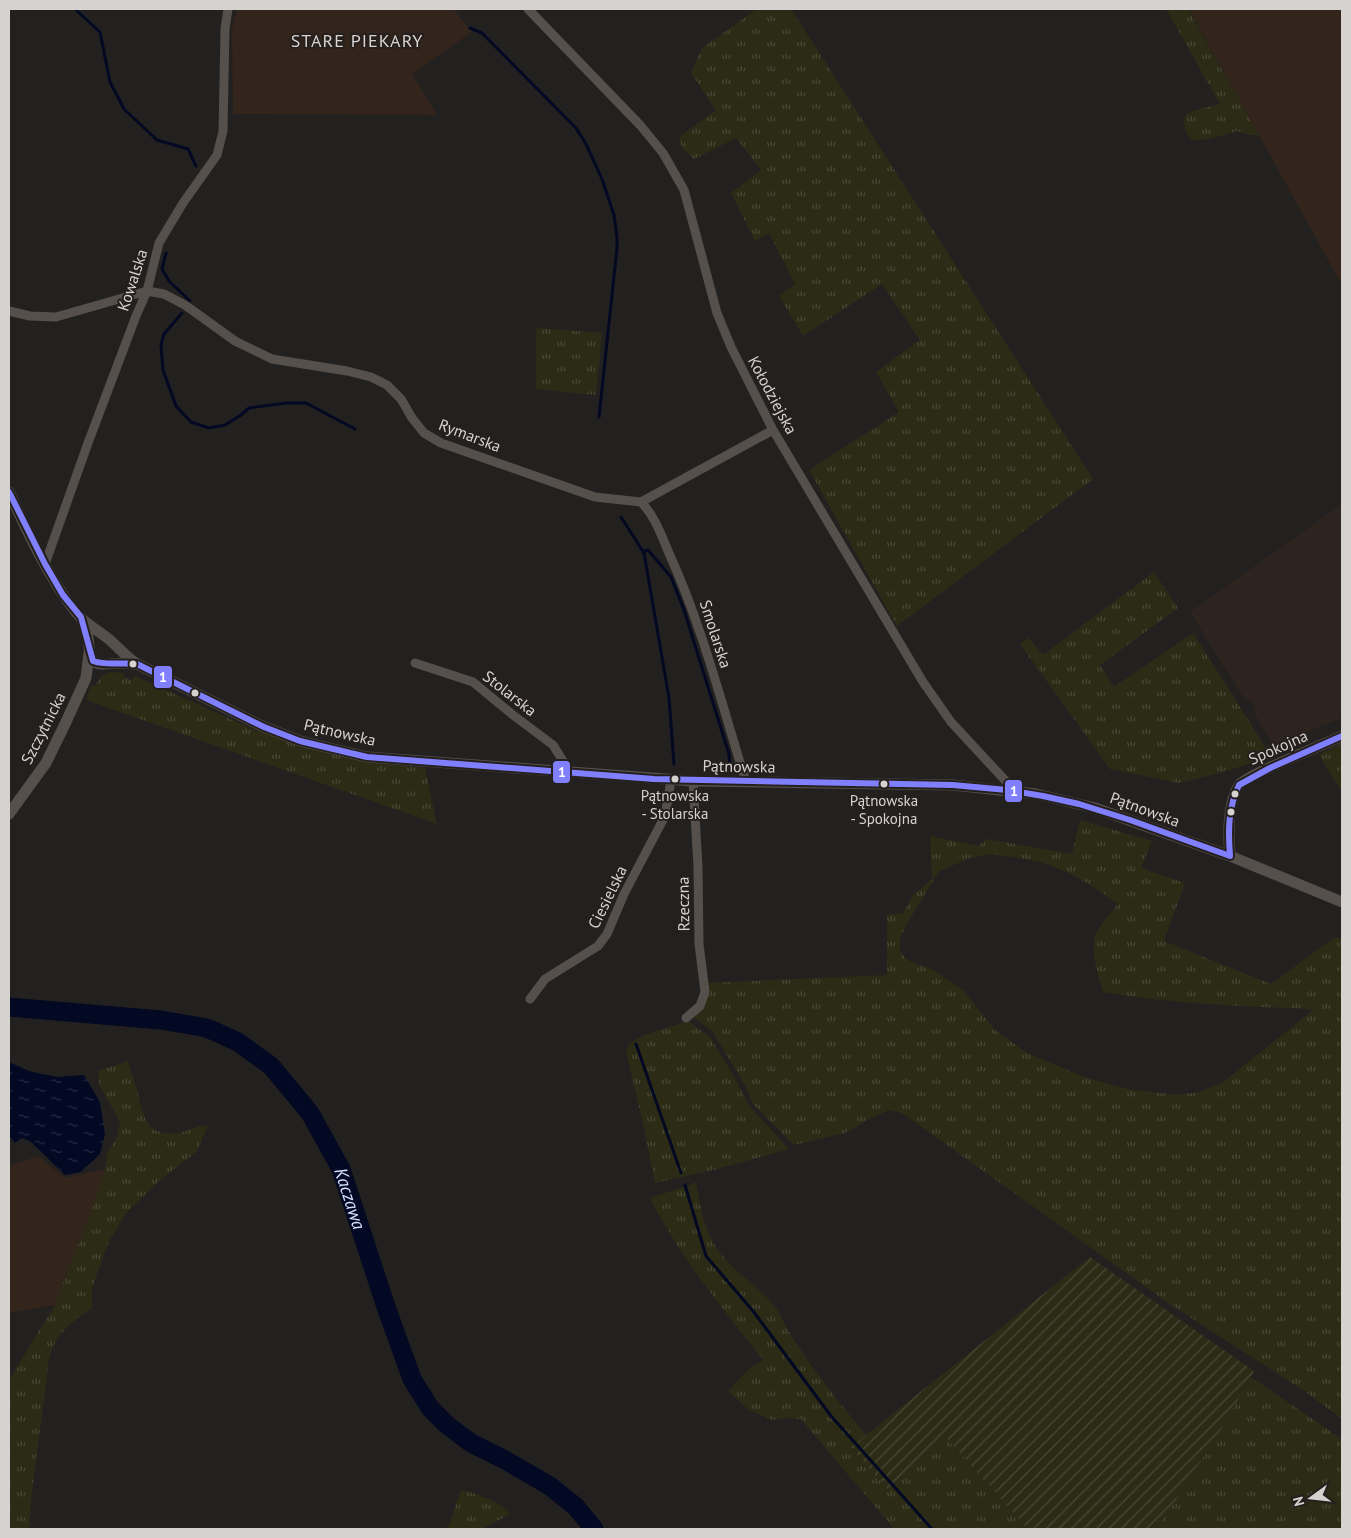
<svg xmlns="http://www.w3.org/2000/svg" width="1351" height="1538" viewBox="0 0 1351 1538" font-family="'PT Sans',sans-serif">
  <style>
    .built { fill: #2e241f }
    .industrial { fill: #33241c }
    .grass { fill: url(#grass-tufts); fill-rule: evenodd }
    .garden { fill: url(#garden-furrows) }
    .water { fill: url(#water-ripples) }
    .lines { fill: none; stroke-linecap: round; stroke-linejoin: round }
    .stream { stroke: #030823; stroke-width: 3 }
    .river { stroke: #030823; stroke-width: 19 }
    .minor { stroke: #55504c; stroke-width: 9 }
    .tertiary { stroke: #55504c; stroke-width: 11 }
    .bus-1-casing { stroke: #25201d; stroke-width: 10 }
    .bus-1 { stroke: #8080ff; stroke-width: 6 }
    .bus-dot { fill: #d6d2d0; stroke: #25201d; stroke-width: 2 }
    .labels { text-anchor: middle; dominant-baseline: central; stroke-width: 4; stroke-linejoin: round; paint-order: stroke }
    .bus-label { font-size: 15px; fill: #d6d2d0; stroke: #25201d }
    .street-label { font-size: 16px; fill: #d6d2d0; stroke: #25201d }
    .neighbourhood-label { font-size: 18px; letter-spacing: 1px; fill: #dad3cf; stroke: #25201d }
    .water-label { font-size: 18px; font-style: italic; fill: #d3e2fb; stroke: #25201d }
    .line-badge { stroke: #25201d; stroke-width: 2 }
    .badge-label { font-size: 14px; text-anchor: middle; font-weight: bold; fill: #fff }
  </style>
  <defs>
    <pattern id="grass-tufts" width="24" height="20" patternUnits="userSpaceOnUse" patternTransform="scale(1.25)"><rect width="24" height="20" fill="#2b2b16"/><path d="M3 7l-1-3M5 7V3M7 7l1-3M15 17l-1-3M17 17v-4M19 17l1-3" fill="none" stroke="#494937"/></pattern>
    <pattern id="garden-furrows" width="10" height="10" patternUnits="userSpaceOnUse" patternTransform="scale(1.25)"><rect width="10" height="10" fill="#2b2b16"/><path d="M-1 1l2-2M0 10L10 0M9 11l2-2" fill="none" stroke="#494937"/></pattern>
    <pattern id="water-ripples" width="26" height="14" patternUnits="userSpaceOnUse" patternTransform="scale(1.25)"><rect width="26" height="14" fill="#030823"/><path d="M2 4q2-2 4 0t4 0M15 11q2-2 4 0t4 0" fill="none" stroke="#272b42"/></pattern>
  </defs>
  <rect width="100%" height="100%" fill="#23211f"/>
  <path class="built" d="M 1342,504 L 1342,718 L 1274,745 L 1256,716 L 1253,703 L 1242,695 L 1190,612 Z"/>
  <path class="industrial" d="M 237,9 L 453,9 L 472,32 L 412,74 L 437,115 L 233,114 L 232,30 Z
    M 1189,9 L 1342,9 L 1342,285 L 1259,135 Z
    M 38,1156 L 65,1178 L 105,1169 L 91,1213 L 73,1257 L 55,1305 L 9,1313 L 9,1166 Z"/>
  <path class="grass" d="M 757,9 L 791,9 L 1093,479 L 897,626 L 809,470 L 899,412 L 876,372 L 920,340 L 882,284 L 803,336 L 779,296 L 795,284 L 769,233 L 755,241 L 731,193 L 761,170 L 736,138 L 694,159 L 682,148 L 679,137 L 716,110 L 691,73 L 702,48 Z
    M 1166,9 L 1188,9 L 1259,135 L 1251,135 L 1237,131 L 1210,139 L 1192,140 C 1185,132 1182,125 1186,114 L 1193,111 L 1220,104 Z
    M 536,328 L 602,333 L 596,395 L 536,389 Z
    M 1154,572 L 1178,608 L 1100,665 L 1114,687 L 1193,633 L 1271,756 L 1227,771 L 1179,783 L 1110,769 L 1020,644 L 1029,638 L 1043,655 Z
    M 111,672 L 124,673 L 124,677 L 132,680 L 135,676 L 255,730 L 298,744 L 369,762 L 425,768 L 437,824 L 86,700 L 91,685 L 95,686 L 101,676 Z
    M 1342,743 L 1342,792 L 1319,755 Z
    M 1080,820 L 1152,841 L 1141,868 L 1185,883 L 1164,941 L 1271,984 L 1335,937 L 1342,939 L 1342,1419 L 1304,1391 L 1167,1302 L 902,1113 L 889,1110 L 871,1118 L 845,1133 L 794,1145 L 753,1104 L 746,1087 L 712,1031 L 692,1016 L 706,1005 L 708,983 L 887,975 L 887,915 L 903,913 L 913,895 L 932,879 L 930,836 L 979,846 L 986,839 L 1072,854 ZM 990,854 C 1006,856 1023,858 1039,862 C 1067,869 1095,887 1118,904 C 1112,912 1104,920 1098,929 C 1088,947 1098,974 1103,992 C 1172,1004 1241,1006 1310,1009 L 1312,1011 L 1223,1082 L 1200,1092 L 1177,1095 L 1128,1089 L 1084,1077 L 1027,1053 L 995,1030 L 964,991 L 932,969 L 915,964 L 905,958 L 900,950 L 900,940 L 905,927 L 939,871 L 970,858 Z
    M 688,1021 L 710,1037 L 736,1080 L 749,1106 L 789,1149 L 721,1168 L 655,1183 L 643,1123 L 626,1052 L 629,1044 L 644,1035 Z
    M 128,1061 C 130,1070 134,1078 136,1087 C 144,1113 143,1137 178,1133 C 188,1132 197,1124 208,1126 L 197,1151 L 159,1181 L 127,1212 L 109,1241 L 98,1271 L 92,1288 L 92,1308 C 78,1318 65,1326 56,1341 C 46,1357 48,1376 45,1393 C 39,1438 32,1483 29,1529 L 9,1529 L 9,1380 L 55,1305 L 73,1257 L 91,1213 L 105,1169 L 107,1154 L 116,1139 L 120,1122 L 99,1084 L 98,1071 Z
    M 696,1183 C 700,1203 703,1224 713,1242 C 727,1269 758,1284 776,1308 C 782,1317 786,1328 793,1338 C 815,1372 840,1404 866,1435 L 851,1447 L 887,1489 L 946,1438 L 1028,1529 L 894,1529 L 801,1419 L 786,1418 L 772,1420 L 749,1410 L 728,1391 L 748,1370 L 763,1360 C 722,1308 680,1257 650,1198 Z
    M 1251,1377 L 1342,1439 L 1342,1529 L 1157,1529 L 1222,1428 Z
    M 461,1490 C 475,1493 502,1502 510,1514 L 482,1529 L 448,1529 Z"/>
  <path class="garden" d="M 1090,1257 L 1254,1371 L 1222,1428 L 1157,1529 L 1028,1529 L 946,1438 L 887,1489 L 851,1447 Z"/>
  <path class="water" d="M 9,1062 L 29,1071 L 57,1077 L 84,1075 L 100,1102 L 105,1134 L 100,1154 L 81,1172 L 65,1175 L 31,1142 L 22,1138 L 15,1143 L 9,1135 Z"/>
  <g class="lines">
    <path class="stream" d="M 75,9 L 100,32 L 110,82 L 124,109 L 157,140 L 188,149 L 196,166
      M 470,28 L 482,33 L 576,128 L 586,144 L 602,179 L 614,215 L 617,237 L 617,248 L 599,417
      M 166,253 L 162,269 L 169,281 L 190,301
      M 182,313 L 164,334 L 161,345 L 163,370 L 176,406 L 191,422 L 209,428 L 225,425 L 241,415 L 249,408 L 286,403 L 306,403 L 355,429
      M 621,517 L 644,553 L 669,698 L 674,764
      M 643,552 L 648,550 L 671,577 L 684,610 L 729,754 L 730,767
      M 636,1044 L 681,1173
      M 685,1185 L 706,1256 L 753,1311 L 831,1416 L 932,1529"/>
    <path class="river" id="s1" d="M 9,1007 L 161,1020 L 207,1028 L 238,1042 L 271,1066 L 310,1113 L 341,1169 L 386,1307 L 412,1379 L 430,1408 L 447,1425 L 471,1443 L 505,1460 L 550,1486 L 576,1507 L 594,1529"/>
    <path class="minor" d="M 528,9 L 640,125 L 663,153 L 684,190 L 717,313 L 731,347 L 773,430 L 923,682 L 951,722 L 1015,791
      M 9,311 L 30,316 L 56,317 L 147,291 L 164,294 L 185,305 L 235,341 L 272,359 L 347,371 L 371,377 L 387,385 L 401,399 L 412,418 L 424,433 L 441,443 L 595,497 L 641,502 L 773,430
      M 641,502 C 654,515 661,534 668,551 C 702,625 722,705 746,782
      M 45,564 L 88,443 L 136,316 L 147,291 L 159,243 L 183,203 L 217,155 L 223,131 L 225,29 L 228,9
      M 415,663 L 473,682 L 513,715 L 553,745 L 570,772
      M 530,999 L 545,979 L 598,946 L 607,934 L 624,894 L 665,816 L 671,780
      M 686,1018 L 700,1006 L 705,992 L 699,944 L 698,867 L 693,781"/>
    <path class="tertiary" d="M 9,492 C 27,531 53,587 81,618 C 90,627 102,633 111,641 C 120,649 126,657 137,664 L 264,727 L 300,741 L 367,757 L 693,781 L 953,785 L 1036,794 L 1095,808 L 1230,856 L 1342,902
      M 82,619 C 84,625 86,631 88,638 C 90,648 87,665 103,664 C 114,664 123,662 134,664
      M 9,814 L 46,763 L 66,722 L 86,678 L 89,653
      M 1230,856 C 1228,834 1227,805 1239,785 C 1244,776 1326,744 1342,736"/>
    <defs>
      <path id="bus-1" d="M 9,492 L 45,564 L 63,595 L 81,617 L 93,661 C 106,666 122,662 137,664 L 264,727 L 300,741 L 367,757 L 654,779 L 953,785 L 1007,790 L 1043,796 L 1079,804 L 1130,820 L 1230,856
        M 1230,856 C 1228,831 1228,808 1239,785 L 1270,768 L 1342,736"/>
    </defs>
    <use href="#bus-1" class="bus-1-casing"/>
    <use href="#bus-1" class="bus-1"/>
  </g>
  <g class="bus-dot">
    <circle cx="133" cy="664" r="4.5"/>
    <circle cx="195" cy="693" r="4.5"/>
    <circle cx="675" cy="779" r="4.5"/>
    <circle cx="884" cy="784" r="4.5"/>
    <circle cx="1235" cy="794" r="4.5"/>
    <circle cx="1231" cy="812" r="4.5"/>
  </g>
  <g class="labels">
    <g class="bus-label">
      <text x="675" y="795">Pątnowska<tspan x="675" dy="18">- Stolarska</tspan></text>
      <text x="884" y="800">Pątnowska<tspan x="884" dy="18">- Spokojna</tspan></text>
    </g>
    <g class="street-label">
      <text transform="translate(132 280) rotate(-72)">Kowalska</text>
      <text transform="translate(773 395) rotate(62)">Kołodziejska</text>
      <text transform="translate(470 435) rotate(21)">Rymarska</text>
      <text transform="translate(716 634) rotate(72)">Smolarska</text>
      <text transform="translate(510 693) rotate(38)">Stolarska</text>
      <text transform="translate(43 728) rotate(-63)">Szczytnicka</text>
      <text transform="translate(340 732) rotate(13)">Pątnowska</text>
      <text transform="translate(1278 747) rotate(-24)">Spokojna</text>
      <text transform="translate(739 766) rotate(1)">Pątnowska</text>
      <text transform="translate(1145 809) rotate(20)">Pątnowska</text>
      <text transform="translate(607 897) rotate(-64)">Ciesielska</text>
      <text transform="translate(683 904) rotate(-91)">Rzeczna</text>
    </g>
    <g class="neighbourhood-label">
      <text x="357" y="40">STARE PIEKARY</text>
    </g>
    <g class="water-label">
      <text stroke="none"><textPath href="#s1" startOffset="430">Kaczawa</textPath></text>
    </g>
  </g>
  <g class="line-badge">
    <rect x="153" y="665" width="20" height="24" rx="5" fill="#8080ff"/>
    <rect x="552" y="760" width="19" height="24" rx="5" fill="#8080ff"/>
    <rect x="1004" y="779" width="19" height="24" rx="5" fill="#8080ff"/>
  </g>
  <g class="badge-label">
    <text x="163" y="682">1</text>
    <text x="562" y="777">1</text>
    <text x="1014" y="796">1</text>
  </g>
  <rect width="1351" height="1538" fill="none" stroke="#d6d2d0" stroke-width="20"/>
  <g transform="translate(1311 1498) rotate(255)" stroke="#25201d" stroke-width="4" paint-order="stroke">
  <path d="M0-4L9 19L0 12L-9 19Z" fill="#d6d2d0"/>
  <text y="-8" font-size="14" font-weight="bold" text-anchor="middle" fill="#d6d2d0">N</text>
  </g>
</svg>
